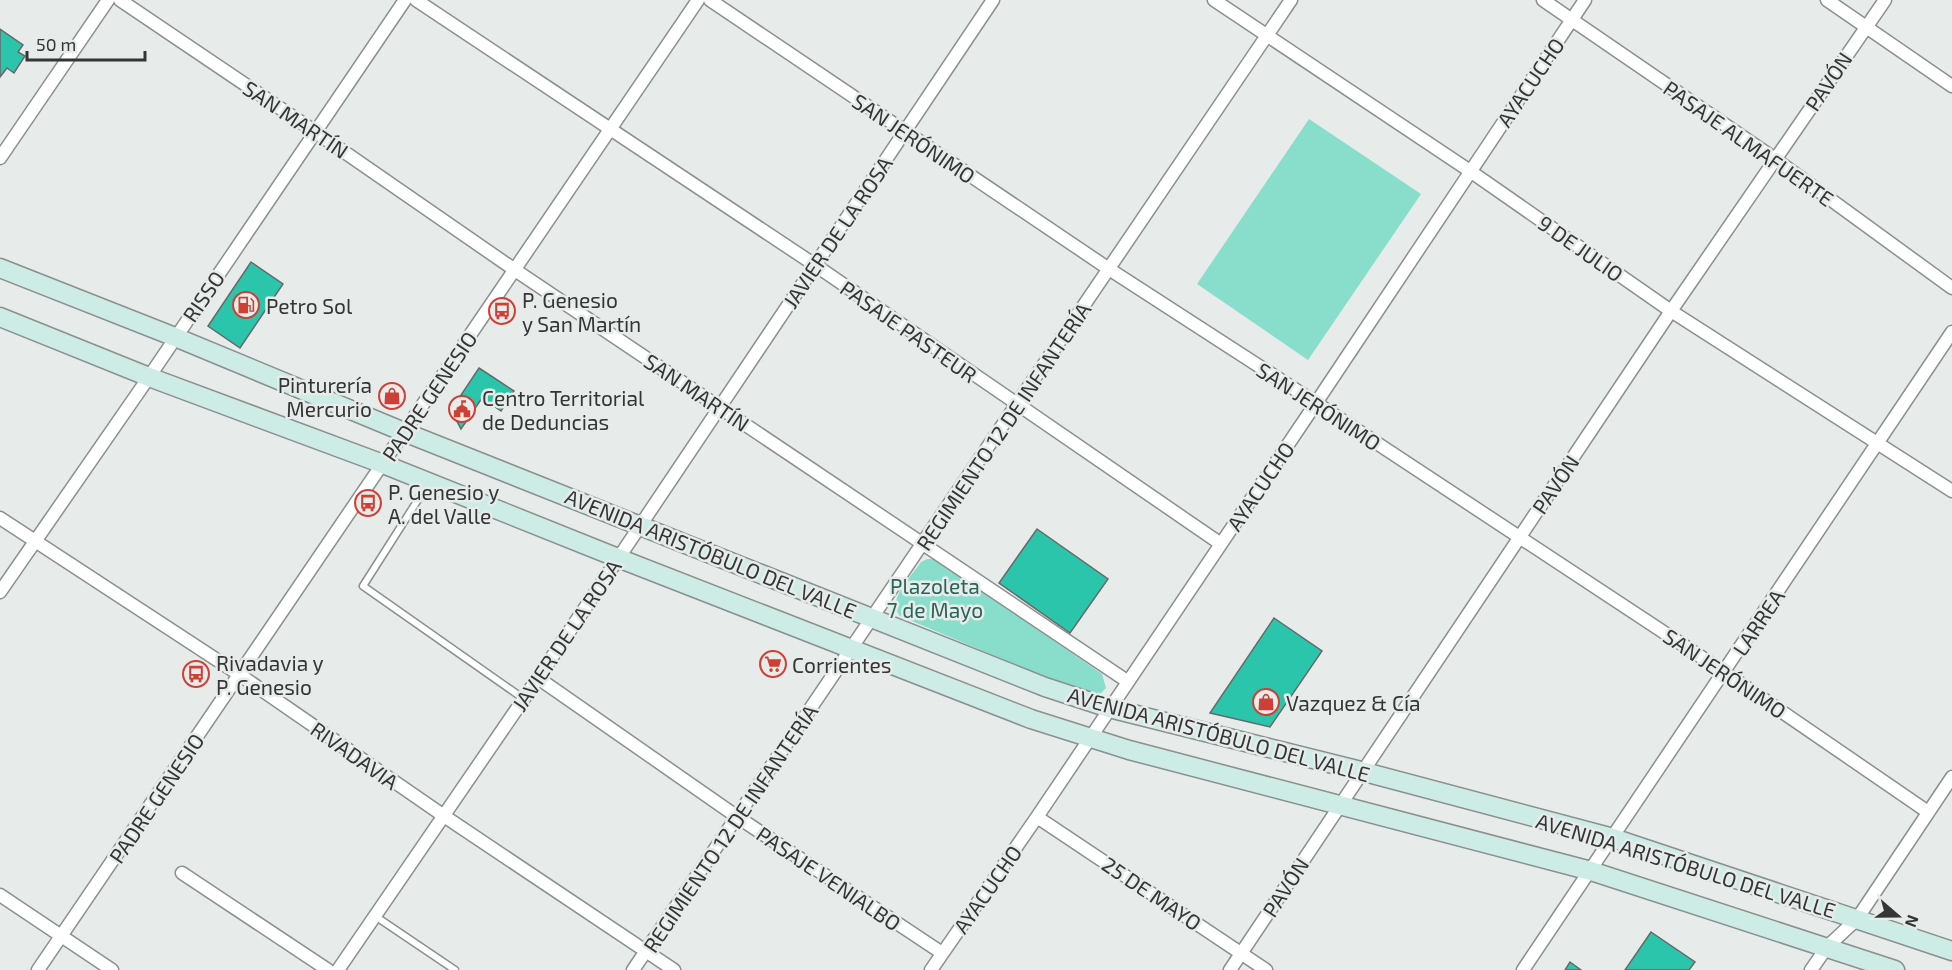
<svg xmlns="http://www.w3.org/2000/svg" width="1952" height="970" viewBox="0 0 1952 970" font-family="'Exo 2',sans-serif">
  <style>
    .green { fill: #88decb }
    .building { fill: #2bc5ac; stroke: #666968; stroke-width: 1.5 }
    .lines { fill: none; stroke-linecap: round; stroke-linejoin: round }
    .lane-casing { stroke: #8b8f8e; stroke-width: 9 }
    .street-casing { stroke: #8b8f8e; stroke-width: 15 }
    .secondary-casing { stroke: #8b8f8e; stroke-width: 21 }
    .lane { stroke: #fff; stroke-width: 6 }
    .street { stroke: #fff; stroke-width: 12 }
    .secondary { stroke: #ccece5; stroke-width: 18 }
    .labels { text-anchor: middle; dominant-baseline: central; stroke-width: 5; stroke-linejoin: round; paint-order: stroke }
    .street-label { font-size: 21px; fill: #343636; stroke: #e7ebea }
    .poi-label { font-size: 21px; fill: #343636; stroke: #e7ebea; text-anchor: start }
    .park-label { font-size: 21px; fill: #2a6357; stroke: #e7ebea }
  </style>
  <rect width="100%" height="100%" fill="#e7ebea"/>
  <path class="green" d="M 1309,119 L 1421,194 L 1308,360 L 1197,284 Z
    M 927,559 L 935,559 L 1102,674 L 1106,688 L 1101,693 L 1091,693 L 1047,678 L 900,616 C 886,600 911,577 921,562 Z"/>
  <path class="building" d="M 0,29 L 23,45 L 18,52 L 25,56 L 14,73 L 7,68 L 0,77 Z
    M 251,262 L 283,284 L 240,348 L 208,326 Z
    M 479,368 L 514,391 L 501,411 L 482,398 L 461,429 L 451,410 Z
    M 1037,529 L 1108,579 L 1070,633 L 999,583 Z
    M 1274,618 L 1322,651 L 1270,727 L 1210,713 Z
    M 1651,932 L 1695,962 L 1689,970 L 1625,970 Z
    M 1570,962 L 1581,970 L 1565,970 Z"/>
  <g class="lines">
    <defs>
      <path id="lane" d="M 428,484 L 363,586 L 524,699
        M 375,916 L 455,970"/>
      <path id="street" d="M 120,0 L 314,131 L 515,270 L 1127,681
        M 416,0 L 815,265 L 1221,544
        M 710,0 L 1109,269 L 1316,403 L 1724,672 L 1928,812
        M 1214,0 L 1470,171 L 1671,311 L 1952,491
        M 1543,0 L 1775,159 L 1952,288
        M 1827,0 L 1952,86
        M 0,158 L 108,0
        M 0,518 L 240,675 L 444,816 L 674,970
        M 0,592 L 149,377 L 405,0
        M 538,678 L 736,816 L 942,953
        M 1037,817 L 1266,970
        M 182,873 L 328,970
        M 0,895 L 112,970
        M 38,970 L 698,0
        M 338,970 L 538,678 L 993,0
        M 633,970 L 1291,0
        M 931,970 L 1037,817 L 1316,403 L 1585,0
        M 1230,970 L 1671,311 L 1885,0
        M 1523,970 L 1952,332
        M 1811,970 L 1827,947 L 1857,919 L 1952,777"/>
      <path id="secondary" d="M 0,268 L 175,337 L 404,432 L 1045,687 L 1109,708 L 1361,771 L 1613,838 L 1952,951
        M 0,317 L 149,377 L 383,464 L 618,558 L 1031,719 L 1129,750 L 1591,871 L 1895,970"/>
    </defs>
    <use href="#lane" class="lane-casing"/>
    <use href="#street" class="street-casing"/>
    <use href="#secondary" class="secondary-casing"/>
    <use href="#lane" class="lane"/>
    <use href="#street" class="street"/>
    <use href="#secondary" class="secondary"/>
  </g>
  <defs>
    <symbol id="fuel-ring" viewBox="-11 -11 22 22"><circle r="9.5" fill="#e7ebea" stroke="#ce4035" stroke-width="1.5"/><path d="M-5.5-6h7V0h2V4h1.3V-2.5L3-4.5l.8-.8L6-3V5H2.5V1h-1V6h-7ZM-4.2-4.7v3.2H.2V-4.7Z" fill="#ce4035"/></symbol>
    <symbol id="bus-ring" viewBox="-11 -11 22 22"><circle r="9.5" fill="#e7ebea" stroke="#ce4035" stroke-width="1.5"/><path d="M-5-6H5V4H4V6H2V4H-2V6H-4V4H-5ZM-3.5-4V0h7V-4ZM-3.5 1.2v1.5H-2V1.2ZM2 1.2v1.5H3.5V1.2Z" fill="#ce4035"/></symbol>
    <symbol id="shop-ring" viewBox="-11 -11 22 22"><circle r="9.5" fill="#e7ebea" stroke="#ce4035" stroke-width="1.5"/><path d="M-5-2.5h2.3a2.7 3.5 0 0 1 5.4 0H5L5.5 6h-11ZM-1.5-2.5h3a1.5 2.3 0 0 0-3 0Z" fill="#ce4035"/></symbol>
    <symbol id="civic-ring" viewBox="-11 -11 22 22"><circle r="9.5" fill="#e7ebea" stroke="#ce4035" stroke-width="1.5"/><path d="M-.6-6.5H3V-4.5H.6V-3L4-1V1h2V6H-6V1h2V-1L-.6-3ZM-1.2 2.5V6h2.4V2.5Z" fill="#ce4035"/></symbol>
    <symbol id="supermarket-ring" viewBox="-11 -11 22 22"><circle r="9.5" fill="#e7ebea" stroke="#ce4035" stroke-width="1.5"/><path d="M-6-5.5h2.5l.6 2H6L4.5 2H-2.5L-4.4-4H-6ZM-1.5 3.2a1.3 1.3 0 1 0 .1 0ZM3 3.2a1.3 1.3 0 1 0 .1 0Z" fill="#ce4035"/></symbol>
  </defs>
  <g fill-rule="evenodd">
    <use href="#fuel-ring" x="231" y="290" width="30" height="30"/>
    <use href="#bus-ring" x="487" y="296" width="30" height="30"/>
    <use href="#shop-ring" x="377" y="381" width="30" height="30"/>
    <use href="#civic-ring" x="447" y="394" width="30" height="30"/>
    <use href="#bus-ring" x="353" y="488" width="30" height="30"/>
    <use href="#supermarket-ring" x="758" y="649" width="30" height="30"/>
    <use href="#bus-ring" x="181" y="659" width="30" height="30"/>
    <use href="#shop-ring" x="1251" y="687" width="30" height="30"/>
  </g>
  <g class="labels">
    <g class="street-label">
      <text transform="translate(1828 81) rotate(-56)">PAVÓN</text>
      <text transform="translate(1530 82) rotate(-56)">AYACUCHO</text>
      <text transform="translate(296 119) rotate(34)">SAN MARTÍN</text>
      <text transform="translate(914 138) rotate(34)">SAN JERÓNIMO</text>
      <text transform="translate(1749 143) rotate(35)">PASAJE ALMAFUERTE</text>
      <text transform="translate(837 232) rotate(-56)">JAVIER DE LA ROSA</text>
      <text transform="translate(1581 248) rotate(35)">9 DE JULIO</text>
      <text transform="translate(203 296) rotate(-56)">RISSO</text>
      <text transform="translate(909 331) rotate(35)">PASAJE PASTEUR</text>
      <text transform="translate(697 392) rotate(34)">SAN MARTÍN</text>
      <text transform="translate(429 396) rotate(-56)">PADRE GENESIO</text>
      <text transform="translate(1319 406) rotate(33)">SAN JERÓNIMO</text>
      <text transform="translate(1003 426) rotate(-56)">REGIMIENTO 12 DE INFANTERÍA</text>
      <text transform="translate(1555 484) rotate(-56)">PAVÓN</text>
      <text transform="translate(1260 486) rotate(-56)">AYACUCHO</text>
      <text transform="translate(711 553) rotate(22)">AVENIDA ARISTÓBULO DEL VALLE</text>
      <text transform="translate(1758 622) rotate(-56)">LARREA</text>
      <text transform="translate(566 635) rotate(-56)">JAVIER DE LA ROSA</text>
      <text transform="translate(1725 673) rotate(34)">SAN JERÓNIMO</text>
      <text transform="translate(1219 734) rotate(15)">AVENIDA ARISTÓBULO DEL VALLE</text>
      <text transform="translate(355 755) rotate(35)">RIVADAVIA</text>
      <text transform="translate(156 798) rotate(-56)">PADRE GENESIO</text>
      <text transform="translate(730 828) rotate(-56)">REGIMIENTO 12 DE INFANTERÍA</text>
      <text transform="translate(1686 865) rotate(17)">AVENIDA ARISTÓBULO DEL VALLE</text>
      <text transform="translate(829 878) rotate(34)">PASAJE VENIALBO</text>
      <text transform="translate(1285 887) rotate(-57)">PAVÓN</text>
      <text transform="translate(987 889) rotate(-55)">AYACUCHO</text>
      <text transform="translate(1152 893) rotate(34)">25 DE MAYO</text>
    </g>
    <g class="poi-label">
      <text x="522" y="299">P. Genesio<tspan x="522" dy="24">y San Martín</tspan></text>
      <text x="266" y="305">Petro Sol</text>
      <text x="372" y="384" text-anchor="end">Pinturería<tspan x="372" dy="24">Mercurio</tspan></text>
      <text x="482" y="397">Centro Territorial<tspan x="482" dy="24">de Deduncias</tspan></text>
      <text x="388" y="491">P. Genesio y<tspan x="388" dy="24">A. del Valle</tspan></text>
      <text x="216" y="662">Rivadavia y<tspan x="216" dy="24">P. Genesio</tspan></text>
      <text x="792" y="664">Corrientes</text>
      <text x="1286" y="702">Vazquez &amp; Cía</text>
    </g>
    <g class="park-label">
      <text x="935" y="585">Plazoleta<tspan x="935" dy="24">7 de Mayo</tspan></text>
    </g>
  </g>
  <g transform="translate(1898 916) rotate(110)" stroke="#e7ebea" stroke-width="4.5" paint-order="stroke">
  <path d="M0-4.5L10 22L0 15L-10 22Z" fill="#343636"/>
  <text y="-9" font-size="16" font-weight="bold" text-anchor="middle" fill="#343636">N</text>
  </g>
  <path d="M27 51v9h118v-9" fill="none" stroke="#343636" stroke-width="3"/>
  <text x="36" y="51" font-size="18" fill="#343636" stroke="#e7ebea" stroke-width="4.5" paint-order="stroke">50 m</text>
</svg>
